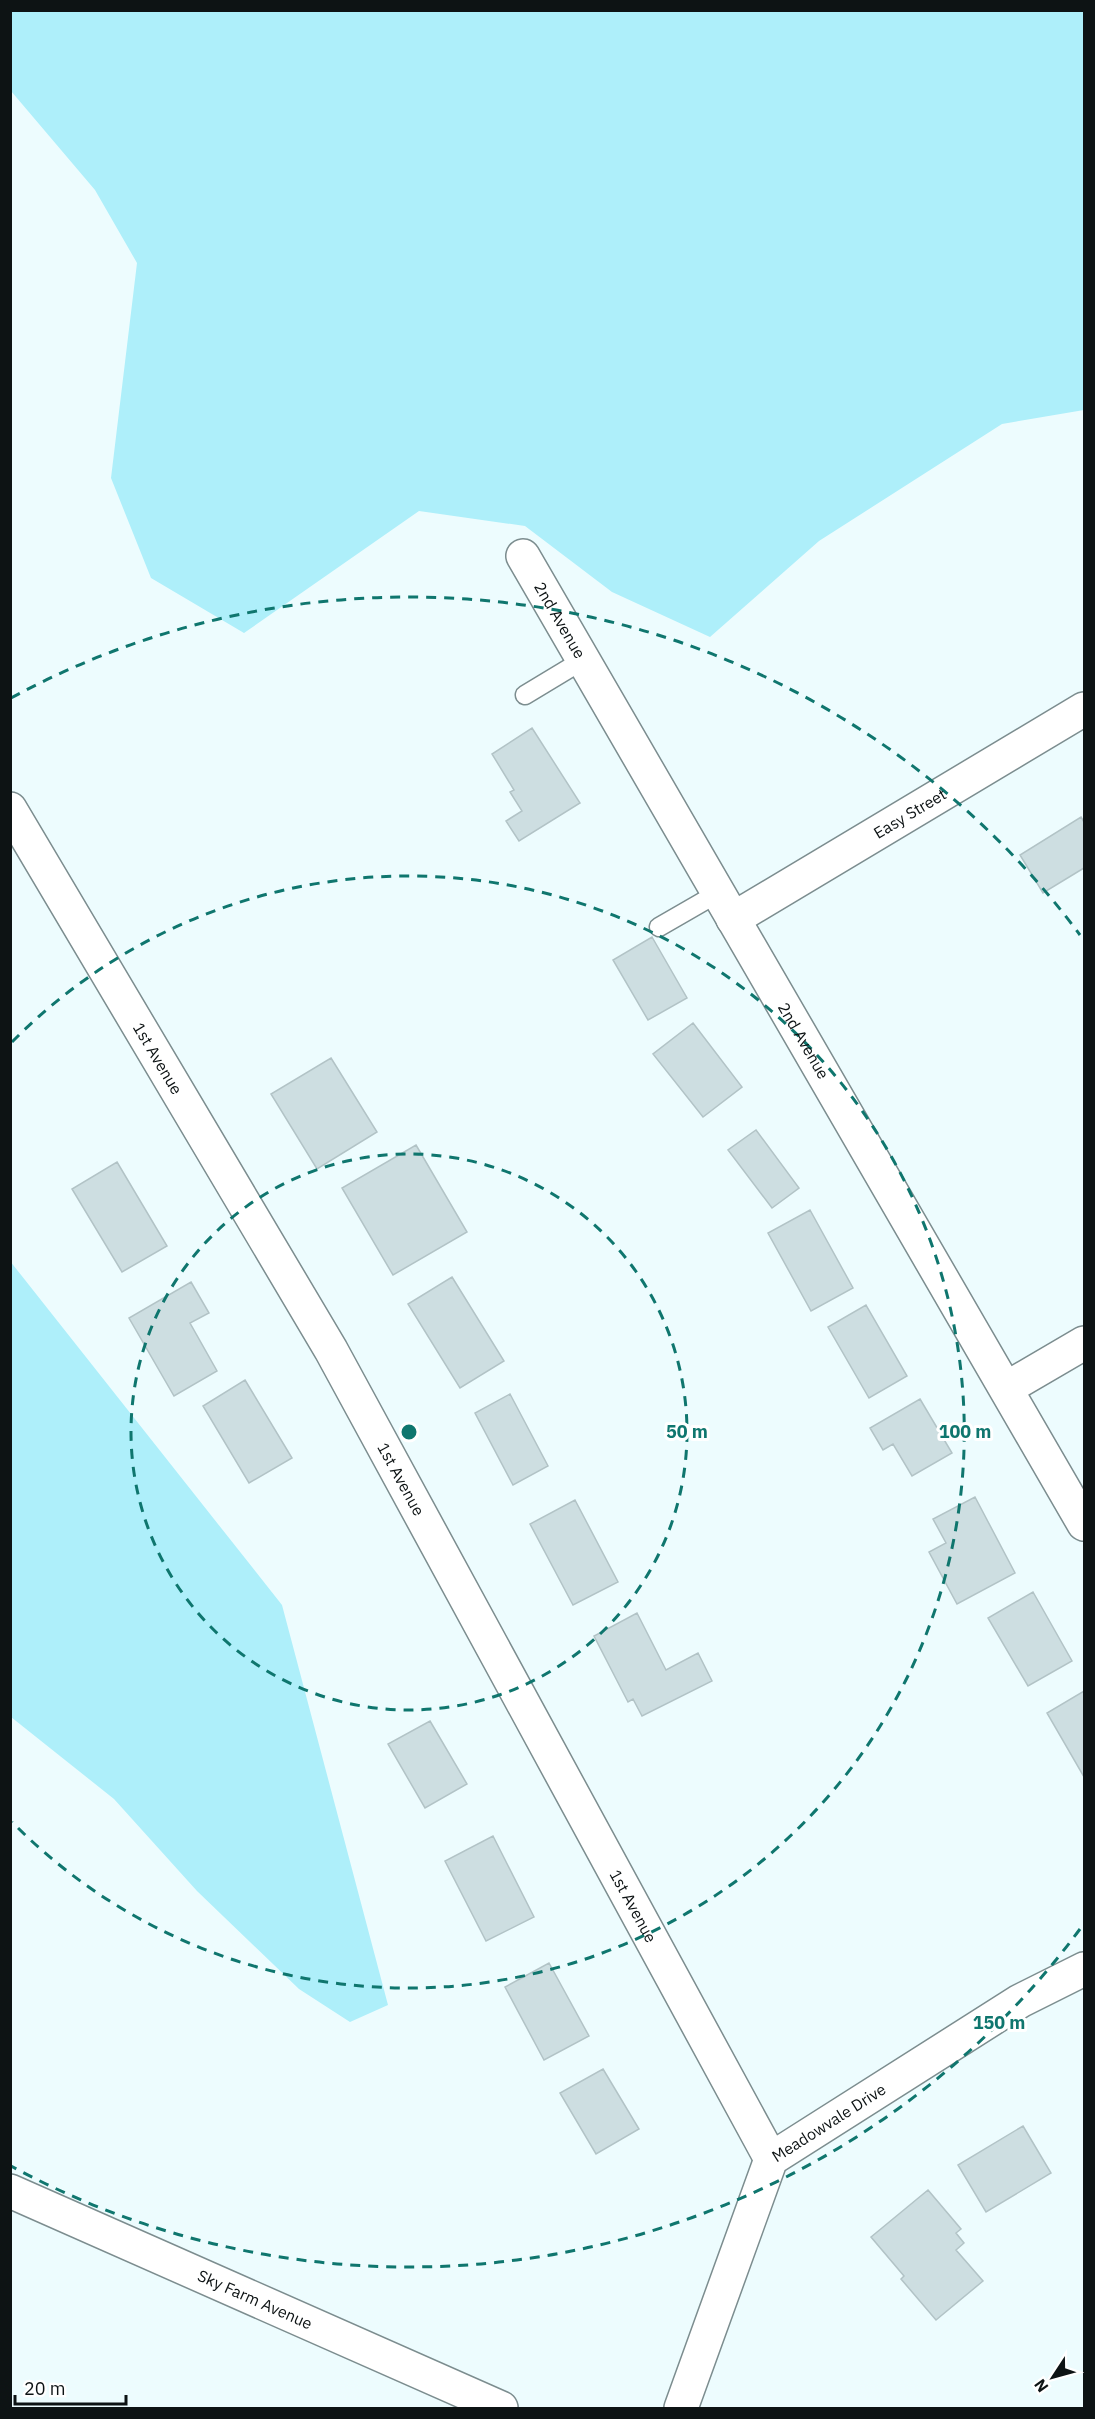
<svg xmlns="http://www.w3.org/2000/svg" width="1095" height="2419" viewBox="0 0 1095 2419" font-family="'IBM Plex Sans',sans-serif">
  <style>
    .green { fill: #aeeffa }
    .building { fill: #cddee1; stroke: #b2c3c6; stroke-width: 1.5 }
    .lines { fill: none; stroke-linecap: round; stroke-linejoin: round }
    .service-casing { stroke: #7c8d8f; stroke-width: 21 }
    .minor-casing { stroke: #7c8d8f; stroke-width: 36 }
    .service { stroke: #fff; stroke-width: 18 }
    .minor { stroke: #fff; stroke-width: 33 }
    .ring { fill: none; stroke: #0f766e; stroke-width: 3; stroke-dasharray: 10 8 }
    .labels { text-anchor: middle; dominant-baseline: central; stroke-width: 6; stroke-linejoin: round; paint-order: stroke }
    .street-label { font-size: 16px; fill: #0d1314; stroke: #fff }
    .centre { fill: #0f766e; stroke: #fff; stroke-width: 3 }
    .ring-label { font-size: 18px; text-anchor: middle; font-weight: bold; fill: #0f766e; stroke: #fff; stroke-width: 6; stroke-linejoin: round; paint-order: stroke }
  </style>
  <rect width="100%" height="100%" fill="#edfcfe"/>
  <path class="green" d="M 10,11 L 1084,11 L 1084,410 L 1002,424 L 819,541 L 710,637 L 612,592 L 525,526 L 419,511 L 244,633 L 151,578 L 111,478 L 137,263 L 95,190 L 11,91 Z
    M 10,1261 L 282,1605 L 388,2005 L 350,2022 L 299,1989 L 197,1891 L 114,1799 L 11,1717 Z"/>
  <path class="building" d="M 532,728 L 580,803 L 519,841 L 506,821 L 522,811 L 510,792 L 514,790 L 492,754 Z
    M 1081,817 L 1084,822 L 1084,868 L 1043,893 L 1020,855 Z
    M 652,937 L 687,998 L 648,1020 L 613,960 Z
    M 693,1023 L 742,1087 L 703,1117 L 653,1054 Z
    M 331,1058 L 377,1132 L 317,1169 L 271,1094 Z
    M 756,1130 L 799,1188 L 772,1208 L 728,1150 Z
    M 416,1145 L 467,1232 L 393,1275 L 342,1188 Z
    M 117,1162 L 167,1246 L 122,1272 L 72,1189 Z
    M 810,1210 L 853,1288 L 811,1311 L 768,1233 Z
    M 452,1277 L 504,1361 L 460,1388 L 408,1304 Z
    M 191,1282 L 209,1313 L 190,1323 L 217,1371 L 174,1396 L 129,1318 Z
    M 866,1305 L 907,1376 L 869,1398 L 828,1327 Z
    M 245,1380 L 292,1458 L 249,1483 L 203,1406 Z
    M 510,1394 L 548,1466 L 513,1485 L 475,1413 Z
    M 920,1399 L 952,1453 L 912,1476 L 893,1444 L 883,1450 L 870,1428 Z
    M 975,1497 L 1015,1573 L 957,1604 L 929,1552 L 946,1543 L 933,1519 Z
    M 575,1500 L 618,1582 L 573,1605 L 530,1524 Z
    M 1033,1592 L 1072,1661 L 1028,1686 L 988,1618 Z
    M 637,1613 L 666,1670 L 698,1653 L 712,1681 L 642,1716 L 633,1699 L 628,1702 L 594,1636 Z
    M 1084,1691 L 1084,1777 L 1047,1713 Z
    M 430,1721 L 467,1784 L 425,1808 L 388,1744 Z
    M 493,1836 L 534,1917 L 486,1941 L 445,1861 Z
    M 549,1963 L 589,2036 L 544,2060 L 505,1987 Z
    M 603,2069 L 639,2129 L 596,2154 L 560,2093 Z
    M 1023,2126 L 1051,2173 L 986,2212 L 958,2165 Z
    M 928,2190 L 961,2229 L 956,2233 L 964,2243 L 956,2250 L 983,2281 L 936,2320 L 901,2279 L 904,2276 L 871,2237 Z"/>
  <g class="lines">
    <defs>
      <path id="service" d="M 525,695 L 583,660
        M 659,927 L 718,893"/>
      <g id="minor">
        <path id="s1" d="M 523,556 L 1084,1524"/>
        <path id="s2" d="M 10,809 L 331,1350 L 771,2159"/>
        <path id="s3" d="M 733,919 L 1084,709"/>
        <path d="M 1007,1388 L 1084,1343"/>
        <path id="s4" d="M 10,2191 L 501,2408"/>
        <path id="s5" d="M 681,2408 L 771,2159 L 1020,2001 L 1084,1969"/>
      </g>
    </defs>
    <use href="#service" class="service-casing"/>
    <use href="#minor" class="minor-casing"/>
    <use href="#service" class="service"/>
    <use href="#minor" class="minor"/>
  </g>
  <g class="ring">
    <circle cx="409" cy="1432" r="278"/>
    <path d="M12 1042A556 556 0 1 1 12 1822"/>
    <path d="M1080 1929A835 835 0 0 1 11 2166M11 698A835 835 0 0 1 1080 935"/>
  </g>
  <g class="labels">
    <g class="street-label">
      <text stroke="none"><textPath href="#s1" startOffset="74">2nd Avenue</textPath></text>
      <text stroke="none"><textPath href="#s3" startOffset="206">Easy Street</textPath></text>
      <text stroke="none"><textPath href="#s1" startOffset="560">2nd Avenue</textPath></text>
      <text stroke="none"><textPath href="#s2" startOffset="290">1st Avenue</textPath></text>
      <text stroke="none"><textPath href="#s2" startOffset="776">1st Avenue</textPath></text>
      <text stroke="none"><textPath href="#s2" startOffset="1262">1st Avenue</textPath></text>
      <text stroke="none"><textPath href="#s5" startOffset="333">Meadowvale Drive</textPath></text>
      <text stroke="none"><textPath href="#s4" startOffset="268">Sky Farm Avenue</textPath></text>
    </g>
  </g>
  <circle cx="409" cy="1432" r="9" class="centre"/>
  <g class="ring-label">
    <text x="687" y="1438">50 m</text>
    <text x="965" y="1438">100 m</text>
    <text x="999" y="2029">150 m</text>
  </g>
  <rect width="1095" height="2419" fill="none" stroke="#0d1314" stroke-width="24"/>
  <g transform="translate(1053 2377) rotate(234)" stroke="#ffffff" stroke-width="4.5" paint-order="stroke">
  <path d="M0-4.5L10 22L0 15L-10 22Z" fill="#0d1314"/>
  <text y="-9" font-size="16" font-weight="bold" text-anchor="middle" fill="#0d1314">N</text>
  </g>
  <path d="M15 2395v9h111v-9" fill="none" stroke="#0d1314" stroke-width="3"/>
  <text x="24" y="2395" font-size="18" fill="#0d1314" stroke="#ffffff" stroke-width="4.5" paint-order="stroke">20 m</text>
</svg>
